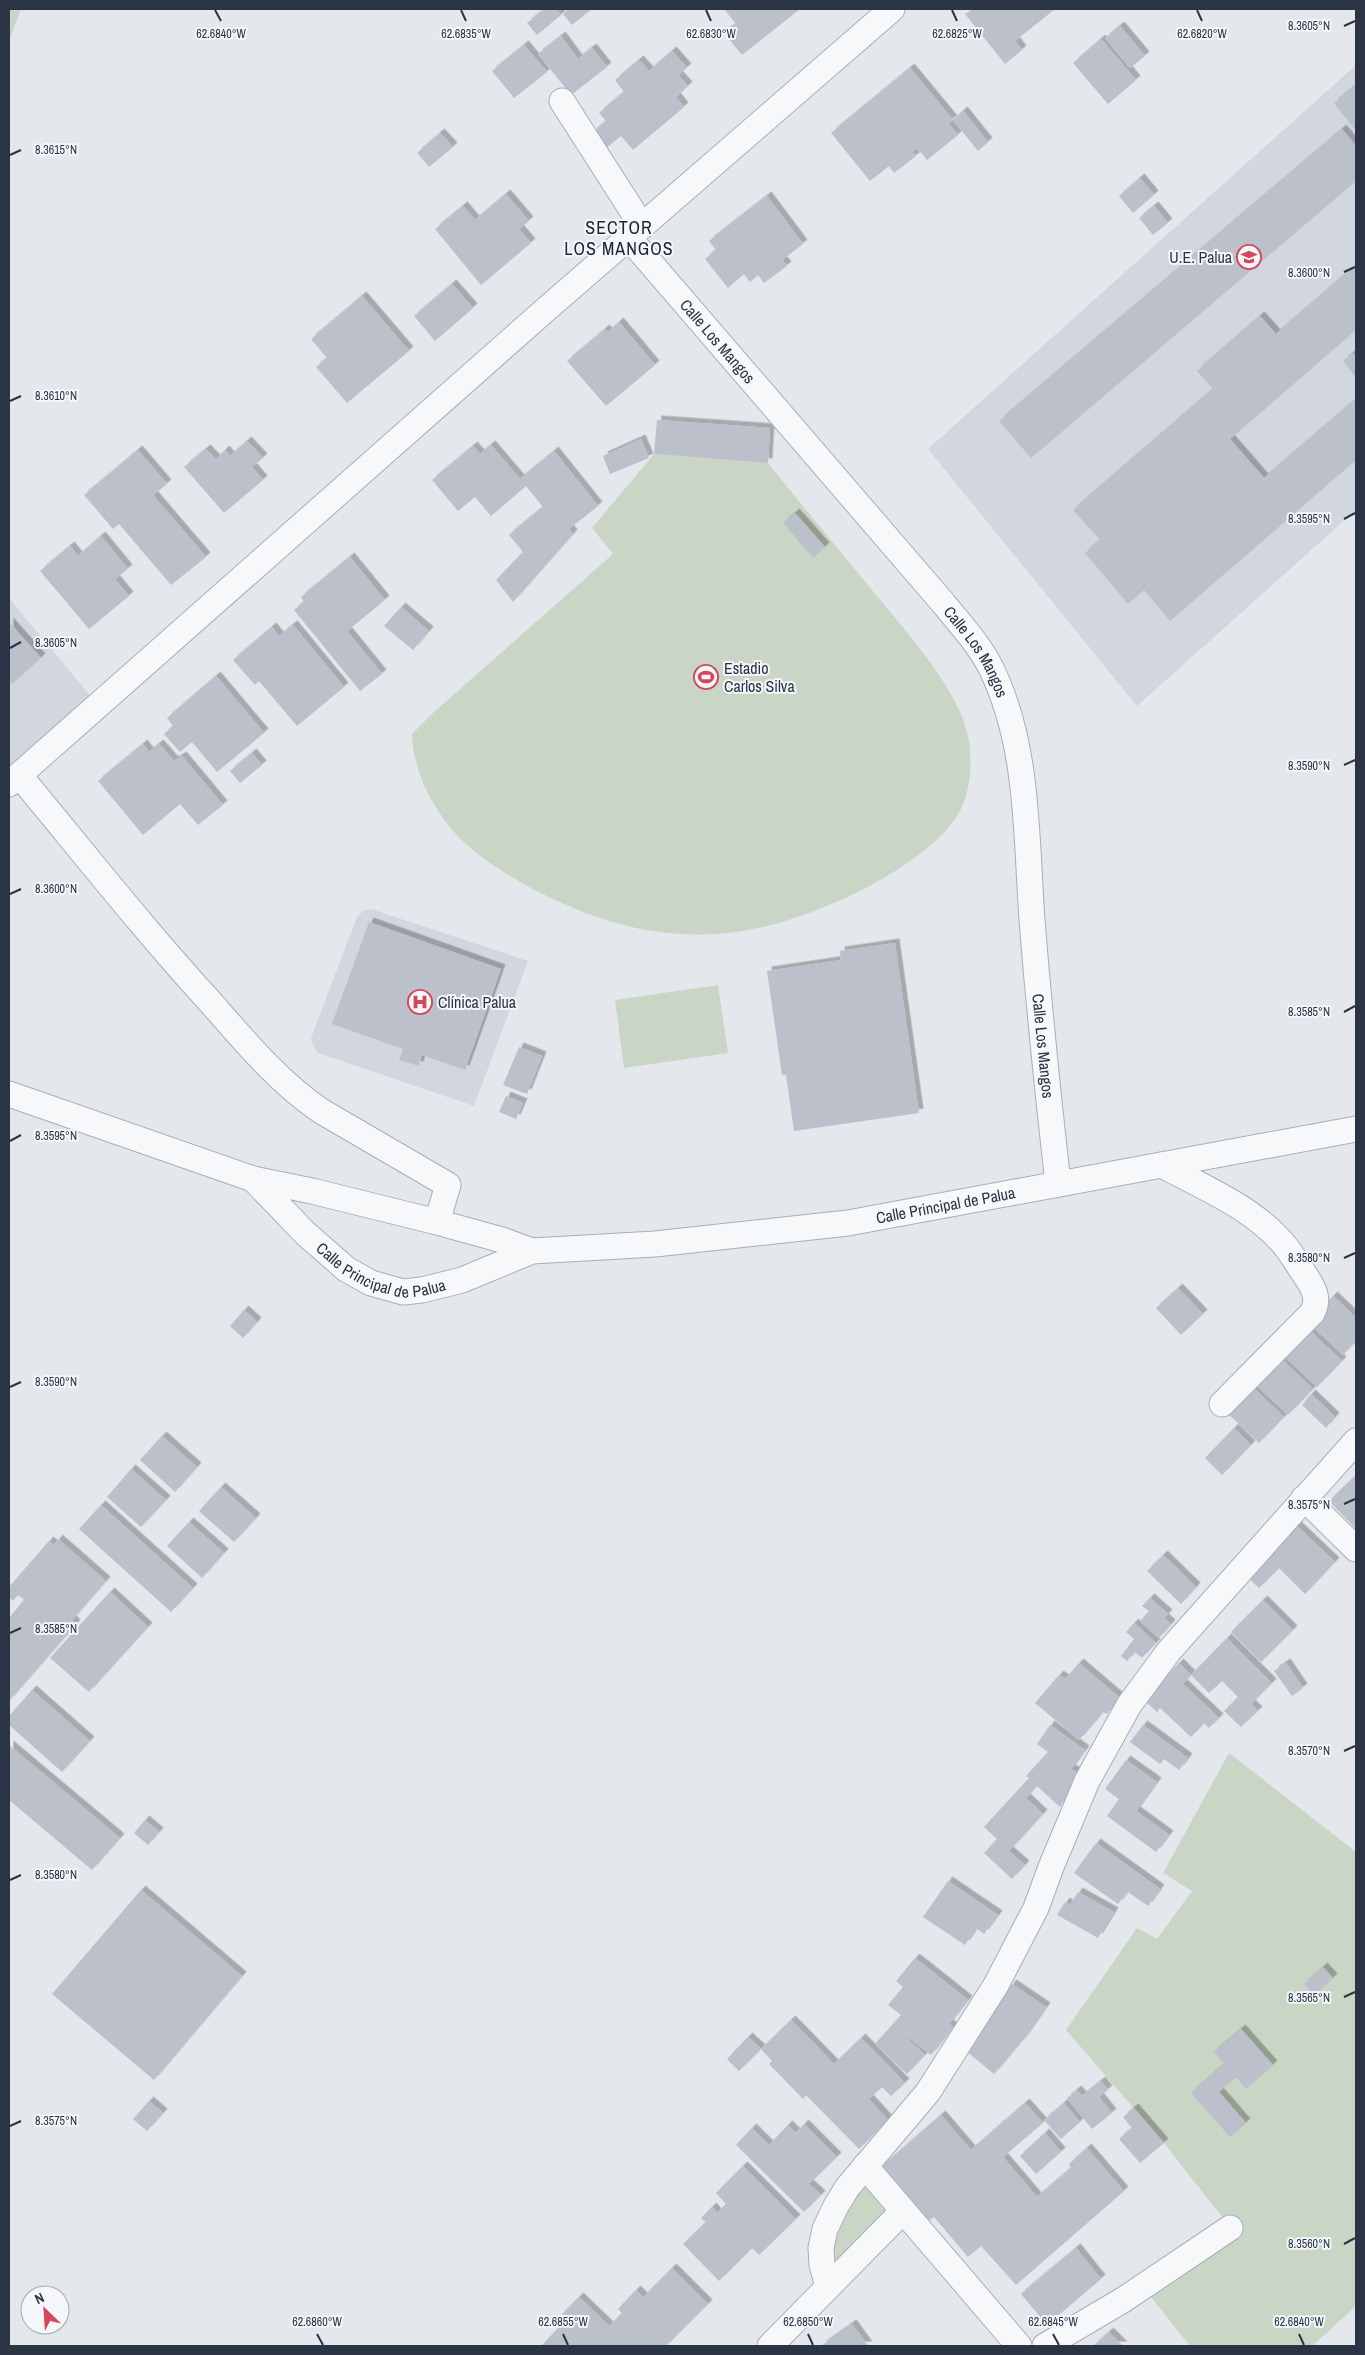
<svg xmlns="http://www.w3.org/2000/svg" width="1365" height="2355" viewBox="0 0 1365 2355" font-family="'Archivo Narrow',sans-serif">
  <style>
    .built { fill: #d2d6de }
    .green { fill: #c9d6c5 }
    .building { fill: #bbc0ca; filter: url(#shadow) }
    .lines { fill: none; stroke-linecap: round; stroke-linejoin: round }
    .minor-casing { stroke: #a9aeb7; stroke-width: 27 }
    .minor { stroke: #f7f8fa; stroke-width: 25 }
    .ticks { fill: none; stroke: #2b3445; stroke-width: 2 }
    .labels { text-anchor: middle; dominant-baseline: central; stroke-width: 4; stroke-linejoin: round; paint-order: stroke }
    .poi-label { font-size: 16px; fill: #2b3445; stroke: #f4f6f9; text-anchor: start }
    .street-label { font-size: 16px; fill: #2b3445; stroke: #f4f6f9 }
    .neighbourhood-label { font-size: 18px; letter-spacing: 1px; fill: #1d2536; stroke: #f4f6f9 }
    .ticks-label { font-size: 12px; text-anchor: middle; fill: #2b3445; stroke: #f4f6f9; stroke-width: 4; stroke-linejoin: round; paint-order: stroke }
  </style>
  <defs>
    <filter id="shadow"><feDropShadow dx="4.5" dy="-4.5" stdDeviation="0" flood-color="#0004"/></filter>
  </defs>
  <rect width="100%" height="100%" fill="#e4e7ec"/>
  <path class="built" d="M 1356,65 L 1356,510 L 1137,706 L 928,449 Z
    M 9,598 L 98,705 L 9,784 Z
    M 371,909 L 528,961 L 474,1106 L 327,1056 L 317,1052 L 313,1045 L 311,1038 L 357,917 L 363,911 Z"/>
  <path class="green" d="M 9,9 L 21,9 L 9,41 Z
    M 654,454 L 768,463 C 802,505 837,548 872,590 C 903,628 959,689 968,736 C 973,761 971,795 957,816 C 922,870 810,920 748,930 C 721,935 688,936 660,932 C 598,925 514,886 467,845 C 437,818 413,774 412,734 L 434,712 L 613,554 L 592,528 Z
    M 718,985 L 728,1053 L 624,1068 L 615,1000 Z
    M 1229,1753 L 1356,1852 L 1356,2306 L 1312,2346 L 1190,2346 L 1143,2287 L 1230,2227 L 1164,2143 L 1066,2030 L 1137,1928 L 1157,1939 L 1192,1891 L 1163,1873 Z
    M 865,2166 L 903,2211 L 828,2286 L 825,2229 Z"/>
  <path class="building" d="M 545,9 L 556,9 L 561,15 L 537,35 L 527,23 Z
    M 569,9 L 592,9 L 572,25 L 563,14 Z
    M 724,9 L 800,9 L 742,55 L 724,33 L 736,24 Z
    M 973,9 L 1055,9 L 1015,41 L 1022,50 L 1005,64 L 965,14 Z
    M 1120,26 L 1145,56 L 1130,68 L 1105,38 Z
    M 561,36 L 578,59 L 592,48 L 607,67 L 571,95 L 538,54 Z
    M 1101,39 L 1136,80 L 1108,104 L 1073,63 Z
    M 524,45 L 547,72 L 514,98 L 492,71 Z
    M 672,51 L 687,68 L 678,75 L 688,86 L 676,97 L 684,107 L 633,150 L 621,136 L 605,149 L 592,133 L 606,121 L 599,113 L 624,92 L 615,80 L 639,60 L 649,71 Z
    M 910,68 L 953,120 L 948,123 L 958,135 L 927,160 L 917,148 L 912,152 L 916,156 L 894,173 L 889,166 L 870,181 L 831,133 Z
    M 1356,85 L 1356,131 L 1334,103 Z
    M 963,111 L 988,142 L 978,151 L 953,120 Z
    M 1342,129 L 1356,146 L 1356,181 L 1031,458 L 999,421 Z
    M 440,133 L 453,147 L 429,167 L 417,153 Z
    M 1140,178 L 1154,195 L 1133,213 L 1119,196 Z
    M 506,194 L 529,221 L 519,229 L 531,243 L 481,285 L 435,229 L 463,206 L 475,220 Z
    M 767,196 L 803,244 L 782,260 L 787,266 L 764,283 L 758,275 L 750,282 L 744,274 L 728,288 L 705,259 L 716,250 L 709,241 Z
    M 1154,206 L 1168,223 L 1153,235 L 1139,218 Z
    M 1356,265 L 1356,330 L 1230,439 L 1264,478 L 1356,399 L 1356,460 L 1170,621 L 1144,590 L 1128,604 L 1085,553 L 1100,540 L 1073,510 L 1213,389 L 1197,371 L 1260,316 L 1276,334 Z
    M 452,284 L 473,308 L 435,341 L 414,316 Z
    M 362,296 L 409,351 L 347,403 L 316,367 L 327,358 L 311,339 Z
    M 619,322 L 655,365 L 606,406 L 567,361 L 605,329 L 608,332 Z
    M 1353,353 L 1356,357 L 1356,378 L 1343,361 Z
    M 657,420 L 770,428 L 768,463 L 654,454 Z
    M 641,439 L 649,458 L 610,474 L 603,456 Z
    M 247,441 L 263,458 L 252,467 L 263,480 L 224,513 L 184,467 L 206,449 L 216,459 L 225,450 L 230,456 Z
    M 491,445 L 520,479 L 554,451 L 598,506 L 569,529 L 573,534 L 513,602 L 496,580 L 523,552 L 509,535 L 543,507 L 526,486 L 491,516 L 475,497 L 458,511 L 432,480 L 473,446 L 480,454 Z
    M 138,450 L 167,484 L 153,495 L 206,557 L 171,585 L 119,524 L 113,529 L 84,495 Z
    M 795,513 L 825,547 L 813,558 L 783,523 Z
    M 101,536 L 128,569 L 115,579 L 129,596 L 89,629 L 40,571 L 70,546 L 78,556 Z
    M 350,557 L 385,600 L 347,631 L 382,674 L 360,691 L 294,610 L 304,602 L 301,597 Z
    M 401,607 L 429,631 L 413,650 L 384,626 Z
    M 9,622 L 41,658 L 12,684 L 9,680 Z
    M 293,625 L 344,687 L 297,726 L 259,681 L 255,685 L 233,660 L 272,627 L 279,636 Z
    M 216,676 L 264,733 L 217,772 L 192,742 L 180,752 L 164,734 L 173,726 L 167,718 Z
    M 143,744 L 149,752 L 159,744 L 174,761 L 182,756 L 223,805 L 198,825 L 180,804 L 143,835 L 98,781 Z
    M 252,753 L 262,765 L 240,783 L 230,771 Z
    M 369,922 L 501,969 L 465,1070 L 422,1055 L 419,1066 L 399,1060 L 403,1049 L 332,1024 Z
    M 895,943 L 919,1113 L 794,1131 L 786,1075 L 782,1075 L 767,971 L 841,960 L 840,951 Z
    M 519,1047 L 542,1056 L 527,1094 L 503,1085 Z
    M 506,1096 L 523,1103 L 516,1119 L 499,1112 Z
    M 1178,1288 L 1203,1314 L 1181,1335 L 1156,1308 Z
    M 1333,1296 L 1356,1318 L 1356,1341 L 1343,1355 L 1308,1322 Z
    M 244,1310 L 257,1322 L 243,1338 L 230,1326 Z
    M 1307,1328 L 1342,1361 L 1317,1387 L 1282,1354 Z
    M 1278,1356 L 1313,1389 L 1288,1415 L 1253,1382 Z
    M 1249,1384 L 1284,1417 L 1259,1443 L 1224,1410 Z
    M 1311,1394 L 1335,1417 L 1326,1428 L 1302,1405 Z
    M 1234,1428 L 1251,1445 L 1222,1475 L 1205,1458 Z
    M 162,1436 L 197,1467 L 175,1492 L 140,1460 Z
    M 131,1469 L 166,1500 L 141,1527 L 107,1497 Z
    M 1356,1475 L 1356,1529 L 1329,1501 Z
    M 221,1487 L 256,1518 L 234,1542 L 199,1511 Z
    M 101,1505 L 193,1588 L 171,1612 L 79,1529 Z
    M 189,1522 L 224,1553 L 202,1578 L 167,1546 Z
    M 1297,1526 L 1335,1562 L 1305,1594 L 1279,1568 L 1259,1588 L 1247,1577 Z
    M 58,1539 L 106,1581 L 72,1620 L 76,1624 L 9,1701 L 9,1618 L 24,1600 L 18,1595 L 13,1601 L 9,1597 L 9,1587 L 49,1541 L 54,1545 Z
    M 1163,1555 L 1196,1587 L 1181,1604 L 1147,1571 Z
    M 110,1592 L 148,1627 L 89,1692 L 50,1658 Z
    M 1150,1598 L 1168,1614 L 1164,1618 L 1171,1624 L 1159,1638 L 1140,1621 L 1149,1611 L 1142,1606 Z
    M 1263,1600 L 1293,1630 L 1261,1662 L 1231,1632 Z
    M 1134,1623 L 1156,1643 L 1142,1658 L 1135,1652 L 1127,1661 L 1121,1656 L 1134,1639 L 1126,1632 Z
    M 1227,1638 L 1272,1683 L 1251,1704 L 1258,1711 L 1241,1727 L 1224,1711 L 1238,1697 L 1222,1681 L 1209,1693 L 1191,1675 Z
    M 1079,1663 L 1120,1698 L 1107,1714 L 1103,1712 L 1079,1740 L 1035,1703 L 1059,1675 L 1065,1679 Z
    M 1179,1663 L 1191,1675 L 1183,1684 L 1219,1718 L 1209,1728 L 1204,1723 L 1191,1737 L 1160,1708 L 1157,1712 L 1144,1700 Z
    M 1286,1663 L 1303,1688 L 1292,1696 L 1274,1671 Z
    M 32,1690 L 90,1741 L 62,1772 L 9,1725 L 9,1716 Z
    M 1050,1725 L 1085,1750 L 1071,1769 L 1078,1773 L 1060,1807 L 1037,1786 L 1026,1798 L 1043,1814 L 1009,1851 L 1025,1865 L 1012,1879 L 984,1853 L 997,1839 L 984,1827 L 1029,1778 L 1026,1776 L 1048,1752 L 1037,1744 Z
    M 1143,1725 L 1188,1758 L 1179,1770 L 1164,1759 L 1160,1764 L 1130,1742 Z
    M 9,1745 L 120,1838 L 92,1870 L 9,1800 Z
    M 1126,1760 L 1157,1782 L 1136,1811 L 1169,1835 L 1156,1852 L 1107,1816 L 1119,1799 L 1105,1789 Z
    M 145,1820 L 159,1832 L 148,1845 L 134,1833 Z
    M 1096,1843 L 1160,1889 L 1148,1906 L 1128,1892 L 1118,1904 L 1074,1873 Z
    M 948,1881 L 998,1915 L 984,1934 L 976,1928 L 965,1945 L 923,1917 Z
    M 141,1890 L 242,1976 L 154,2080 L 52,1994 Z
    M 1078,1892 L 1114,1912 L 1098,1938 L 1057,1915 L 1065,1902 L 1070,1905 Z
    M 915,1958 L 968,2000 L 949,2024 L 953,2027 L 931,2055 L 895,2027 L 925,2055 L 907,2074 L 875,2044 L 901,2015 L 888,2005 L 903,1987 L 896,1981 Z
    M 1323,1967 L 1333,1978 L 1314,1995 L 1304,1984 Z
    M 1012,1984 L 1046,2007 L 1025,2037 L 994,2074 L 965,2050 Z
    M 791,2020 L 834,2064 L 861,2038 L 905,2083 L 891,2096 L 882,2087 L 869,2099 L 888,2120 L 859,2149 L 806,2095 L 803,2099 L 769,2064 L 772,2061 L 761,2049 L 739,2071 L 727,2059 L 748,2037 L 761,2049 Z
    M 1241,2029 L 1273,2065 L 1246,2089 L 1236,2077 L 1219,2092 L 1246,2123 L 1230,2137 L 1191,2093 L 1224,2064 L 1214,2052 Z
    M 1101,2081 L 1108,2090 L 1099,2097 L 1112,2113 L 1092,2129 L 1067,2098 L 1077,2090 L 1082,2096 Z
    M 149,2101 L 163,2113 L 147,2131 L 133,2119 Z
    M 1025,2103 L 1043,2123 L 1003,2157 L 1037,2197 L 1071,2168 L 1069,2164 L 1087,2148 L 1124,2191 L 1016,2285 L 981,2246 L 968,2257 L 934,2217 L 926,2223 L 879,2169 L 941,2115 L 971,2150 Z
    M 1064,2103 L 1080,2122 L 1061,2139 L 1044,2120 Z
    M 1134,2108 L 1164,2143 L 1140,2163 L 1119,2139 L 1132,2128 L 1123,2117 Z
    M 804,2124 L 837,2157 L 809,2184 L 821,2195 L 804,2212 L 736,2145 L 752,2128 L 769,2145 L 788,2125 L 796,2133 Z
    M 1045,2133 L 1061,2152 L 1036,2174 L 1020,2156 Z
    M 743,2166 L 796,2219 L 759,2255 L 752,2248 L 719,2281 L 683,2244 L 706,2222 L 701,2218 L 712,2207 L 717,2213 L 726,2204 L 716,2193 Z
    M 1076,2248 L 1101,2279 L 1047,2325 L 1021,2294 Z
    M 672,2268 L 708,2304 L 666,2346 L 541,2346 L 567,2319 L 562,2314 L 579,2297 L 609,2326 L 622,2313 L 618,2309 L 636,2290 L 643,2297 Z
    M 852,2324 L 868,2346 L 821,2346 Z
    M 1109,2332 L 1123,2346 L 1093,2346 Z"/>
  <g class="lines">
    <defs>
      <g id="minor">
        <path d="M 562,101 L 642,226"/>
        <path id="s1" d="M 629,238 L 944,604 C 960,624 979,644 991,668 C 1029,745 1026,836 1032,920 C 1039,1008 1048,1095 1058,1183"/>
        <path d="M 19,775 C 83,852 145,931 213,1005 C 246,1043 279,1082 321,1111 L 448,1185 L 437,1222"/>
        <path d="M 9,784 L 543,312 L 892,9"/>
        <path d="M 9,1094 L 253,1179 L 312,1191 L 437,1222 L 502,1240 L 532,1251"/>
        <path d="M 1162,1165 C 1204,1188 1255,1208 1286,1247 C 1292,1254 1297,1264 1303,1272 C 1312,1286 1321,1297 1312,1313 L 1222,1404"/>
        <path id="s2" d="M 253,1179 L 305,1233 L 346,1269 L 371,1283 L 403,1292 L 422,1290 L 462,1280 L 532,1251 L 655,1244 L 848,1223 L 1356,1129"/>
        <path d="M 1304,1498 L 1356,1549"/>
        <path d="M 865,2166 L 1019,2346"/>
        <path d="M 828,2286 L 822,2265 L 821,2248 L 825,2229 L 836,2206 L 847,2188 L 928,2092 L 996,1985 L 1036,1908 L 1051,1867 L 1087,1781 L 1129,1705 L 1169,1651 L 1356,1441"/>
        <path d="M 770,2346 L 903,2211"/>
        <path d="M 1045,2346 L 1123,2300 L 1230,2228"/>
      </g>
    </defs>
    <use href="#minor" class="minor-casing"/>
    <use href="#minor" class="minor"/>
  </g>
  <path class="ticks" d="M 215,10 L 221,21M 461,10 L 466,21M 706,10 L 711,21M 952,10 L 957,21M 1197,10 L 1202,21M 1344,26 L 1355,21M 10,155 L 21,150M 1344,272 L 1355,267M 10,401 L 21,396M 1344,519 L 1355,513M 10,648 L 21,642M 1344,765 L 1355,760M 10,894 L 21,889M 1344,1012 L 1355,1006M 10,1141 L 21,1135M 1344,1258 L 1355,1253M 10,1387 L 21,1382M 1344,1504 L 1355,1499M 10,1633 L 21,1628M 1344,1751 L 1355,1746M 10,1880 L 21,1875M 1344,1997 L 1355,1992M 10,2126 L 21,2121M 1344,2244 L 1355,2238M 317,2334 L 323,2345M 563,2334 L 568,2345M 808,2334 L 813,2345M 1053,2334 L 1059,2345M 1299,2334 L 1304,2345"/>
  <defs>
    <symbol id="school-ring" viewBox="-11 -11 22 22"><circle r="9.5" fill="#f4f6f9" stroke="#d1495b" stroke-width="1.5"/><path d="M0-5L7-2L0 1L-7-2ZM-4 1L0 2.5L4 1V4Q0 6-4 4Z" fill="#d1495b"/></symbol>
    <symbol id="stadium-ring" viewBox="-11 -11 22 22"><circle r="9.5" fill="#f4f6f9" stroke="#d1495b" stroke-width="1.5"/><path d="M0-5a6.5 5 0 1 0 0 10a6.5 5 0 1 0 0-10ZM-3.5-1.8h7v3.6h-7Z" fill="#d1495b"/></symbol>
    <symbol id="hospital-ring" viewBox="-11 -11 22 22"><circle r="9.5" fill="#f4f6f9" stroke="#d1495b" stroke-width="1.5"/><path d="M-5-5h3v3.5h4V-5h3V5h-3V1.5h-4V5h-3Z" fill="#d1495b"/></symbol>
  </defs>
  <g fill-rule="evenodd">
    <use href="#school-ring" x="1235" y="243" width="28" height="28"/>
    <use href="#stadium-ring" x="692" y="663" width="28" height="28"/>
    <use href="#hospital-ring" x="406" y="988" width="28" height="28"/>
  </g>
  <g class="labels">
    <g class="poi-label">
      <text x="1232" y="257" text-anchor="end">U.E. Palua</text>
      <text x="724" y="668">Estadio<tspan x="724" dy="18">Carlos Silva</tspan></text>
      <text x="438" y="1002">Clínica Palua</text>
    </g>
    <g class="street-label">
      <text stroke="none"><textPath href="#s1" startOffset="136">Calle Los Mangos</textPath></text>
      <text stroke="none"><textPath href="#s1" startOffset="541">Calle Los Mangos</textPath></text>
      <text stroke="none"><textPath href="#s1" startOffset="946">Calle Los Mangos</textPath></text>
      <text stroke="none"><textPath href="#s2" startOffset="744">Calle Principal de Palua</textPath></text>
      <text stroke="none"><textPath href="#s2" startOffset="164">Calle Principal de Palua</textPath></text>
    </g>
    <g class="neighbourhood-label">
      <text x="619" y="227">SECTOR<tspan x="619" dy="21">LOS MANGOS</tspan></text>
    </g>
  </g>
  <g class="ticks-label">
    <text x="1309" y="30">8.3605°N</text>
    <text x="221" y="38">62.6840°W</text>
    <text x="466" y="38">62.6835°W</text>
    <text x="1202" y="38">62.6820°W</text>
    <text x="711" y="38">62.6830°W</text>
    <text x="957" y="38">62.6825°W</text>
    <text x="56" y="154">8.3615°N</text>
    <text x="1309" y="277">8.3600°N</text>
    <text x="56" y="400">8.3610°N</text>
    <text x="1309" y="523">8.3595°N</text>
    <text x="56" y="647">8.3605°N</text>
    <text x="1309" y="770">8.3590°N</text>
    <text x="56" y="893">8.3600°N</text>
    <text x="1309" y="1016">8.3585°N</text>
    <text x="56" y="1140">8.3595°N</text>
    <text x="1309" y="1262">8.3580°N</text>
    <text x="56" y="1386">8.3590°N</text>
    <text x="1309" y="1509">8.3575°N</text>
    <text x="56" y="1633">8.3585°N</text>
    <text x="1309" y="1755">8.3570°N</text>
    <text x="56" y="1879">8.3580°N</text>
    <text x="1309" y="2002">8.3565°N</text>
    <text x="56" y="2125">8.3575°N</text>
    <text x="1309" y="2248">8.3560°N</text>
    <text x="317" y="2326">62.6860°W</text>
    <text x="563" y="2326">62.6855°W</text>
    <text x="808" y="2326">62.6850°W</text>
    <text x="1053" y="2326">62.6845°W</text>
    <text x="1299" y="2326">62.6840°W</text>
  </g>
  <rect width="1365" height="2355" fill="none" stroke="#2b3445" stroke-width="20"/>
  <g transform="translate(45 2310) rotate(335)"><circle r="24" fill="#f4f6f9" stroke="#a4a8b1"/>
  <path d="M0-4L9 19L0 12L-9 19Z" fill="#d1495b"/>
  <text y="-8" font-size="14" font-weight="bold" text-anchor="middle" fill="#2b3445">N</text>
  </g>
</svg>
